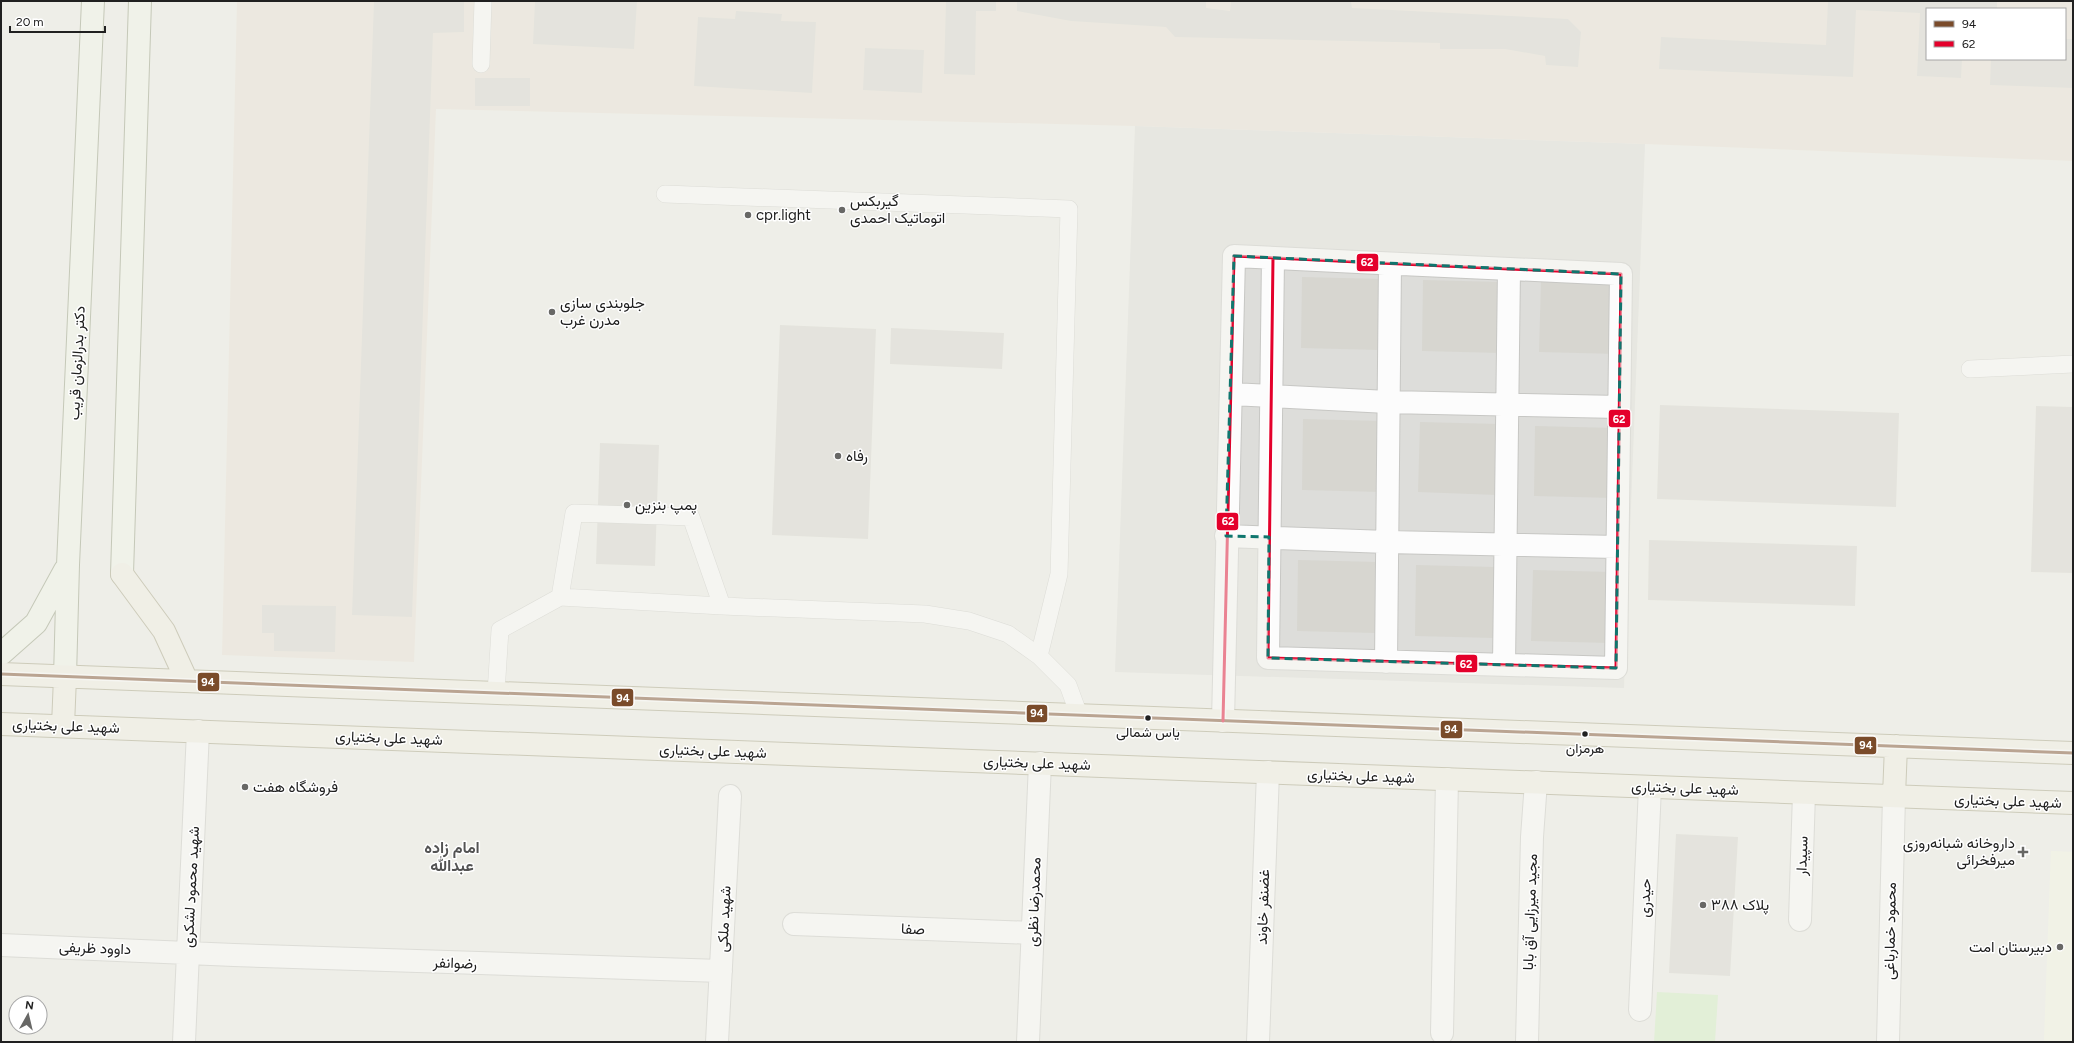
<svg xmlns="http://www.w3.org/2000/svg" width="2074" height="1043" viewBox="0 0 2074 1043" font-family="Figtree,Vazirmatn,sans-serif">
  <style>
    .residential { fill: #ddddda }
    .education { fill: #f4f7e4 }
    .military { fill: #e9e1d7; fill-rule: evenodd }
    .grass { fill: #d2efc4 }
    .building { fill: #d7d6d0 }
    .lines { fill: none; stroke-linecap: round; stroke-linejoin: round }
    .service-casing { stroke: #c7c7c4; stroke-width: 18 }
    .minor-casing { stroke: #c7c7c4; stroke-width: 24 }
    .secondary-casing { stroke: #929a7f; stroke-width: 24 }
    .primary-casing { stroke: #a5a184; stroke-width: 24 }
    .service { stroke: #fcfcfc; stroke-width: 17 }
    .minor { stroke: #fcfcfc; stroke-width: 22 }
    .secondary { stroke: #f2f5eb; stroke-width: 22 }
    .primary { stroke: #f1efe5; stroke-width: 22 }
    .bus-1-casing { stroke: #fff; stroke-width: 6 }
    .bus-2-casing { stroke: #fff; stroke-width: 6 }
    .bus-1 { stroke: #7a4b2a; stroke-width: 3 }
    .bus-2 { stroke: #e4002b; stroke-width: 3 }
    .marked { fill: none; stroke: #0f766e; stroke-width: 3; stroke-dasharray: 8 5; stroke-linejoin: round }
    .poi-dot { fill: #686866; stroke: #fff; stroke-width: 1.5 }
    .bus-dot { fill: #202020; stroke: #fff; stroke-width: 1.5 }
    .labels { text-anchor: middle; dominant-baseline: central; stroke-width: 3; stroke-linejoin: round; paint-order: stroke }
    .bus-label { font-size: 14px; fill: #202020; stroke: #fff }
    .poi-label { font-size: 15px; fill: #202020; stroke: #fff; text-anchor: start }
    .street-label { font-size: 15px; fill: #202020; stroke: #fff }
    .neighbourhood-label { font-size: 16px; font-weight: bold; fill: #535353; stroke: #fff }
    .line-badge { stroke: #fff; stroke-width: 1.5 }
    .badge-label { font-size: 11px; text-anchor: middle; font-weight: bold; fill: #fff }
  </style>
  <rect width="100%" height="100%" fill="#eeeee8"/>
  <path class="residential" d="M 1135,126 L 1645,144 L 1624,688 L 1115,672 Z"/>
  <path class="education" d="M 2051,851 L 2073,852 L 2073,1042 L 2044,1042 Z"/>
  <path class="military" d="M 237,1 L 2073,1 L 2073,161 L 1645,144 L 1135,126 L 436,109 L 414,662 L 222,655 ZM 1927,9 L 2065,9 L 2065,59 L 1927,59 Z"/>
  <path class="grass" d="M 1657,992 L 1718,995 L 1715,1042 L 1654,1042 Z"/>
  <path class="building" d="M 374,1 L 464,1 L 464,32 L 433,33 L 412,617 L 352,615 Z
    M 535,1 L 637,1 L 634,49 L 533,44 Z
    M 946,1 L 996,1 L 996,11 L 976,11 L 975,75 L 944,74 Z
    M 1017,1 L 1206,1 L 1206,8 L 1230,11 L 1231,1 L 1317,1 L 1351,2 L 1352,8 L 1568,19 L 1581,32 L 1578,67 L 1546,65 L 1545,56 L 1505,49 L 1440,49 L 1440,43 L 1175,37 L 1166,27 L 1071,21 L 1017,11 Z
    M 1828,1 L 1997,1 L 1997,9 L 1927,9 L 1927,59 L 1962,59 L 1961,78 L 1917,76 L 1920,13 L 1856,10 L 1853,77 L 1659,69 L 1661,37 L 1826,45 Z
    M 736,11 L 782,14 L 781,21 L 816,22 L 812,93 L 694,86 L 698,17 L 735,19 Z
    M 2065,39 L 2073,39 L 2073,88 L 1990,85 L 1991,59 L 2065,59 Z
    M 865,48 L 924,50 L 922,93 L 863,90 Z
    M 475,78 L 530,78 L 530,106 L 475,106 Z
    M 1302,277 L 1382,279 L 1380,350 L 1301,348 Z
    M 1423,280 L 1502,282 L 1501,353 L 1422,351 Z
    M 1541,281 L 1620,283 L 1618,354 L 1539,352 Z
    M 780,325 L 876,329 L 868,539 L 772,535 Z
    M 891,328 L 1004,333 L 1002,369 L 890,364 Z
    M 1660,405 L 1899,413 L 1896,507 L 1657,499 Z
    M 2036,406 L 2073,407 L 2073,573 L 2031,572 Z
    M 1303,419 L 1382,421 L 1381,492 L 1302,490 Z
    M 1420,422 L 1499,424 L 1497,495 L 1418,492 Z
    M 1535,426 L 1615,428 L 1613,498 L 1534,496 Z
    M 600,443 L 659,445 L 655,566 L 596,564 Z
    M 1649,540 L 1857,546 L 1855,606 L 1648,600 Z
    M 1298,560 L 1378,562 L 1376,633 L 1297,631 Z
    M 1416,565 L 1495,567 L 1494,638 L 1415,636 Z
    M 1533,570 L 1612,572 L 1610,643 L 1531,641 Z
    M 262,605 L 336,606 L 335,652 L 274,651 L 274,633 L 262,633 Z
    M 1676,834 L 1738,837 L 1730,976 L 1669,973 Z"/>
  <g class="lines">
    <defs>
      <path id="service" d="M 481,64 L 483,1
        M 665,194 L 1069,209 L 1059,574 L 1039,656
        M 1970,369 L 2073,364
        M 560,597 L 574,513 L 691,517 L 722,606
        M 496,693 L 500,630 L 560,597 L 722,606 L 925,614 L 969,621 L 1008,634 L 1039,656 L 1068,685 L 1079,715"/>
      <path id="minor" d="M 1231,394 L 1388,402 L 1619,407
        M 1226,536 L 1387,542 L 1617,547
        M 1386,662 L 1390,264
        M 1504,665 L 1509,269
        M 1223,721 L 1234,256 C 1363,262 1492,269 1621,274 L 1616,668 L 1268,658 L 1273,258
        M 1800,920 L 1804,793
        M 794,924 L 1033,933
        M 1,945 L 234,955 L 721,971
        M 1640,1010 L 1650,787
        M 1442,1033 L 1447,779
        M 184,1042 L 198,731
        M 717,1042 L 730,796
        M 1028,1042 L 1040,763
        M 1258,1042 L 1268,772
        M 1527,1042 L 1532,837 L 1536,782
        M 1888,1042 L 1894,796"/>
      <path id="secondary" d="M 122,574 L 140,1
        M 1,654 L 36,623 L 65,570
        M 65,677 L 68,565 L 93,1"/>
      <path id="primary" d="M 122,574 L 164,631 L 187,681
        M 1,674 L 2073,753
        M 1,724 L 2073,803
        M 63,726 L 65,677
        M 1894,796 L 1896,746"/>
    </defs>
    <use href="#service" class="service-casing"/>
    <use href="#minor" class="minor-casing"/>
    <use href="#secondary" class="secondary-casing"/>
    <use href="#primary" class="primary-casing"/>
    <use href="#service" class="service"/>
    <use href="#minor" class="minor"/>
    <use href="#secondary" class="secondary"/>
    <use href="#primary" class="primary"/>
    <defs>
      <path id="bus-1" d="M 1,674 L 2073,753"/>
      <path id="bus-2" d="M 1223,721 L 1234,256 C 1363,262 1492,269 1621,274 L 1616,668 L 1268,658 L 1273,258"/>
    </defs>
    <use href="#bus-1" class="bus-1-casing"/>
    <use href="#bus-2" class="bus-2-casing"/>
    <use href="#bus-1" class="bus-1"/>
    <use href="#bus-2" class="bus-2"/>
  </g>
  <path d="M0 0H2074V1043H0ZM 1234,256 L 1621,274 L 1616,668 L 1268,658 L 1269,537 L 1226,536 Z" fill="#eeeee8" fill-opacity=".55" fill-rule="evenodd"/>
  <path class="marked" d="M 1234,256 L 1621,274 L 1616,668 L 1268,658 L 1269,537 L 1226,536 Z"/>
  <g class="poi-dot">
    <circle cx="842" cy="210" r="4"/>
    <circle cx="748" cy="215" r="4"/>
    <circle cx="552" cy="312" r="4"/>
    <circle cx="838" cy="456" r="4"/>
    <circle cx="627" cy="505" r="4"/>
    <circle cx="245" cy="787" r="4"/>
    <path d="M2021 846h4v4h4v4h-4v4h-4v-4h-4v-4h4z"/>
    <circle cx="1703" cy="905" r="4"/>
    <circle cx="2060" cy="947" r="4"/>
  </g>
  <g class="bus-dot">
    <circle cx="1148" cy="718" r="3.5"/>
    <circle cx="1585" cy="734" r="3.5"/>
  </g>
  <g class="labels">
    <g class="bus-label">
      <text x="1148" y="732">یاس شمالی</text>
      <text x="1585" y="748">هرمزان</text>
    </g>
    <g class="poi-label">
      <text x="850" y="201">گیربکس<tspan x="850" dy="17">اتوماتیک احمدی</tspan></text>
      <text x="756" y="215">cpr.light</text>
      <text x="560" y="303">جلوبندی سازی<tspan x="560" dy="17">مدرن غرب</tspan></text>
      <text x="846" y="456">رفاه</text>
      <text x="635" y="505">پمپ بنزین</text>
      <text x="253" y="787">فروشگاه هفت</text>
      <text x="2015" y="843" text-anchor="end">داروخانه شبانه‌روزی<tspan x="2015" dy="17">میرفخرائی</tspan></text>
      <text x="1711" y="905">پلاک ۳۸۸</text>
      <text x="2052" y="947" text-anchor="end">دبیرستان امت</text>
    </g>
    <g class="street-label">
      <text transform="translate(77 363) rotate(-87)">دکتر بدرالزمان قریب</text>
      <text transform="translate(66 726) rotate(2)">شهید علی بختیاری</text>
      <text transform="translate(389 738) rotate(2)">شهید علی بختیاری</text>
      <text transform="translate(713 751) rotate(2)">شهید علی بختیاری</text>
      <text transform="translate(1037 763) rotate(2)">شهید علی بختیاری</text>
      <text transform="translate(1361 776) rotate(2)">شهید علی بختیاری</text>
      <text transform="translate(1685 788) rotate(2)">شهید علی بختیاری</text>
      <text transform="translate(2008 801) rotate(2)">شهید علی بختیاری</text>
      <text transform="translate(1802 856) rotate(-88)">سپیدار</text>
      <text transform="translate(191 887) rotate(-87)">شهید محمود لشکری</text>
      <text transform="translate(1645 898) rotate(-88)">حیدری</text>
      <text transform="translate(1034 902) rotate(-88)">محمدرضا نظری</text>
      <text transform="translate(1263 907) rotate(-88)">غضنفر خاوند</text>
      <text transform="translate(1530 912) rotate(-88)">مجید میرزایی آق بابا</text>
      <text transform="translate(724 919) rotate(-87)">شهید ملکی</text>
      <text transform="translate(913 929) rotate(2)">صفا</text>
      <text transform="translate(1890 931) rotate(-89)">محمود خمارباغی</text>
      <text transform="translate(95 948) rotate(2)">داوود ظریفی</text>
      <text transform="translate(455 963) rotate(2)">رضوانفر</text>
    </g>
    <g class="neighbourhood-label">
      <text x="452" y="847">امام زاده<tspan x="452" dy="18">عبدالله</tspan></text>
    </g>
  </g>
  <g class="line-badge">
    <rect x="1356" y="253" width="23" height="19" rx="4" fill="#e4002b"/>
    <rect x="1608" y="409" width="23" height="19" rx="4" fill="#e4002b"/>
    <rect x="1216" y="512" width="23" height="19" rx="4" fill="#e4002b"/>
    <rect x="1455" y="654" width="23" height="19" rx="4" fill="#e4002b"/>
    <rect x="197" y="672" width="23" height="20" rx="4" fill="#7a4b2a"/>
    <rect x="611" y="688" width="23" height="19" rx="4" fill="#7a4b2a"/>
    <rect x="1026" y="704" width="22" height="19" rx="4" fill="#7a4b2a"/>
    <rect x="1440" y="720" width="23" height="19" rx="4" fill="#7a4b2a"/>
    <rect x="1854" y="736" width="23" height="19" rx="4" fill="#7a4b2a"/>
  </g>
  <g class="badge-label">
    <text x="1367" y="266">62</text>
    <text x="1619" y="423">62</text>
    <text x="1228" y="525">62</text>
    <text x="1466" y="668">62</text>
    <text x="208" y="686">94</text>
    <text x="623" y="702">94</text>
    <text x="1037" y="717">94</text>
    <text x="1451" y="733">94</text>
    <text x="1866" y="749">94</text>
  </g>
  <rect width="2074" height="1043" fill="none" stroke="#202020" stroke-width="4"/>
  <rect x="1926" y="8" width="140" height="52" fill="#ffffff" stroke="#a6a6a6"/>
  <rect x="1934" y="21" width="20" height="6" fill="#7a4b2a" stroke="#a6a6a6"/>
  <text x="1962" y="28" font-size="12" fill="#202020">94</text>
  <rect x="1934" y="41" width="20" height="6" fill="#e4002b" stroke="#a6a6a6"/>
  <text x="1962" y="48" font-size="12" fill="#202020">62</text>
  <g transform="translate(28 1015) rotate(8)"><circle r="19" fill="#ffffff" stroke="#a6a6a6"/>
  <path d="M0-3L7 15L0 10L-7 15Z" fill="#686866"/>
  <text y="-6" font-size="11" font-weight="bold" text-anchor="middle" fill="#202020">N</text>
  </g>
  <path d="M10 26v6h95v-6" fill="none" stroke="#202020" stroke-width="2"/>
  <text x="16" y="26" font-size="12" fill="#202020" stroke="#ffffff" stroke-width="3" paint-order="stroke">20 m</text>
</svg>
